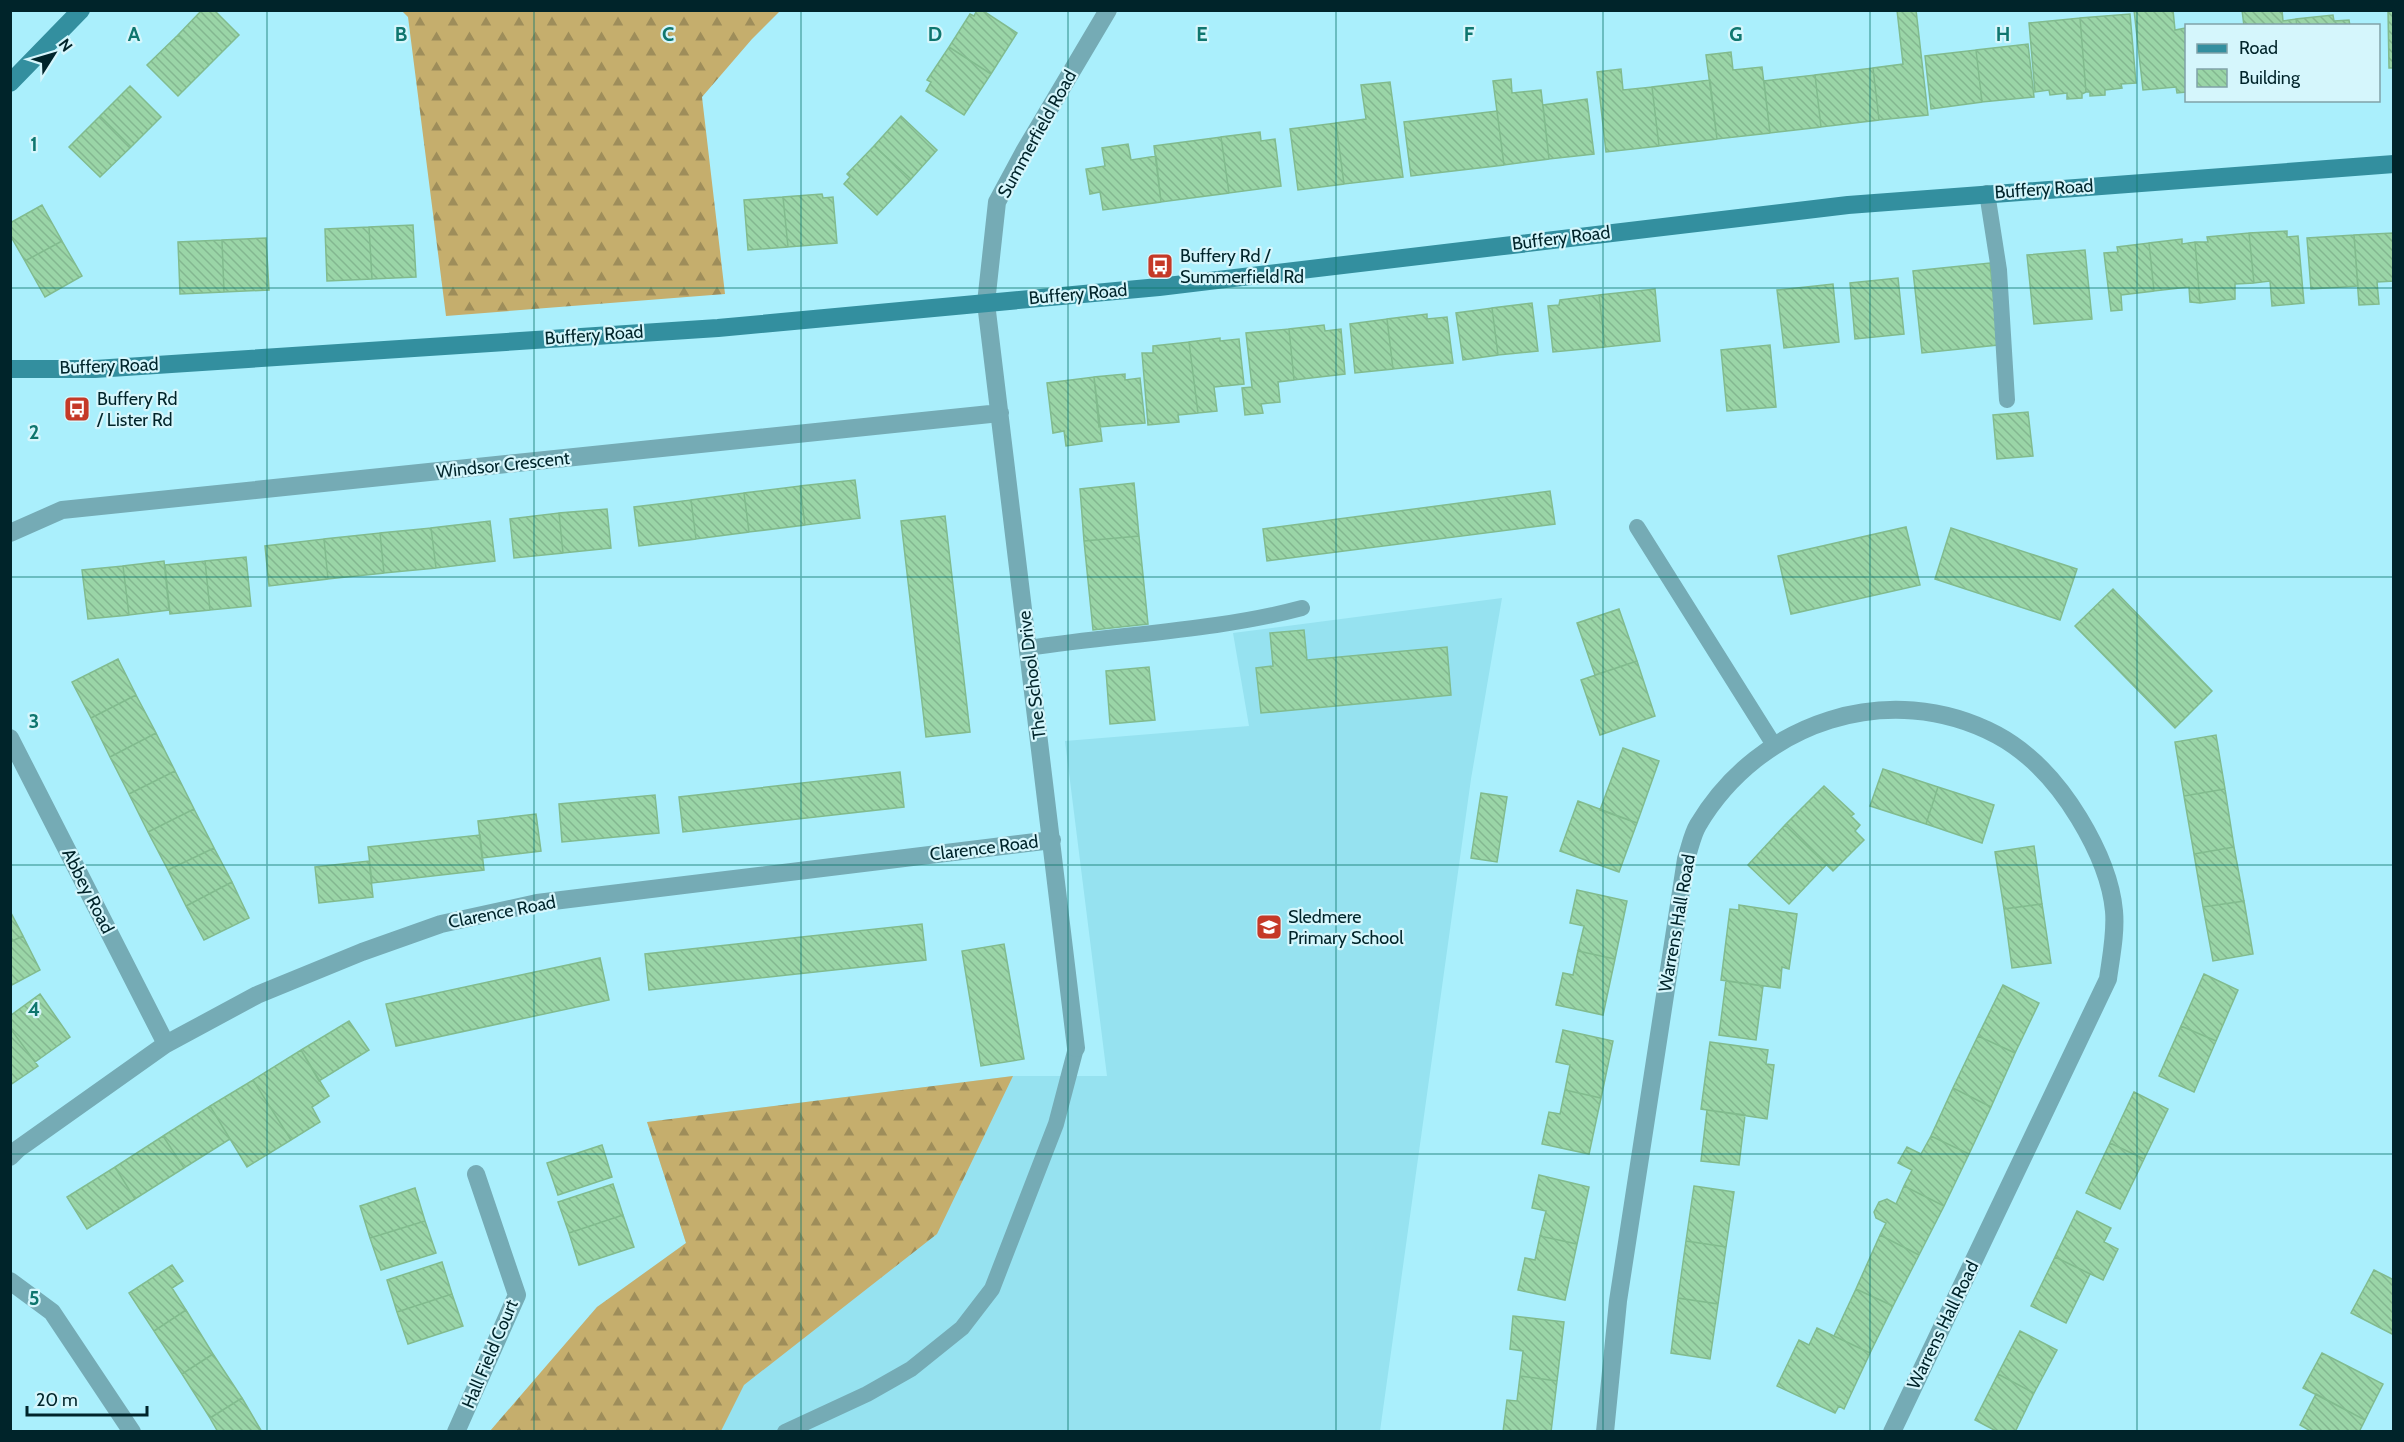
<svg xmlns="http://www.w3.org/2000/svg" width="2404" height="1442" viewBox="0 0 2404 1442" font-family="Cabin,sans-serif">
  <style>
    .built { fill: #96e2f0 }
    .forest { fill: url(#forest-firs) }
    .building { fill: url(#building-back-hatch); stroke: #81bb8e; stroke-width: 1.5 }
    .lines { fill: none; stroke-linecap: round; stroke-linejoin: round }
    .lane { stroke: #75abb5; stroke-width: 16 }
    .street { stroke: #75abb5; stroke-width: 18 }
    .secondary { stroke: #338f9f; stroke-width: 18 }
    .grid { fill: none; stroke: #0f766e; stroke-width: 1.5; stroke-opacity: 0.55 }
    .labels { text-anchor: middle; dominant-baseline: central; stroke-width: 4.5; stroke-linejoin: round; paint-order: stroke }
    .street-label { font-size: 18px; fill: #00242a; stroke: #d5f6fc }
    .poi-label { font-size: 18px; fill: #00242a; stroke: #d5f6fc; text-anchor: start }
    .grid-label { font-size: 20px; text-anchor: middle; font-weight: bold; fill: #0f766e; stroke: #d5f6fc; stroke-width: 4.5; stroke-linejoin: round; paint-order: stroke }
  </style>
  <defs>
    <pattern id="forest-firs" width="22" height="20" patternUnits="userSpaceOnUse" patternTransform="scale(1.5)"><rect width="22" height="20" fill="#c5ae6d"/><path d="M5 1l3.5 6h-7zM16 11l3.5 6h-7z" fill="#9e8d5a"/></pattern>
    <pattern id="building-back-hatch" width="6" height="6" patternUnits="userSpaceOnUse" patternTransform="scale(1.5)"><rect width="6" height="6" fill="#9ad5a7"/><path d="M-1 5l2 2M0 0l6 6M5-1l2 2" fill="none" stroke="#83b790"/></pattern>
  </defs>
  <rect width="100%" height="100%" fill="#aaeffc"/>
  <path class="built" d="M 1502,598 L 1471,779 L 1380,1431 L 490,1432 L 597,1307 L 686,1243 L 647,1122 L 1013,1076 L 1107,1076 L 1065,741 L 1249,726 L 1233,633 Z"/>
  <path class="forest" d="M 402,11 L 780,11 L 752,39 L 702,97 L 725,294 L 446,316 L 408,17 Z
    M 1013,1076 L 937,1234 L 744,1385 L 721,1431 L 490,1431 L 597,1307 L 686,1243 L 647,1122 Z"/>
  <path class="building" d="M 202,10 L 214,10 L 239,35 L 209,65 L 178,35 Z
    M 977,10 L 982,10 L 1017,33 L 991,74 L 949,47 L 970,14 L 974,16 Z
    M 1897,10 L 1916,10 L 1928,115 L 1879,120 L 1873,68 L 1903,64 Z
    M 2134,10 L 2173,10 L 2175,30 L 2186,28 L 2186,92 L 2177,93 L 2176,87 L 2143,90 Z
    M 2242,10 L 2282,10 L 2283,21 L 2296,19 L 2297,26 L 2244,26 Z
    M 2388,10 L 2394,10 L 2394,68 L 2389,68 Z
    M 2130,14 L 2136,83 L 2121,84 L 2122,88 L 2105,90 L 2105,95 L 2090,96 L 2090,92 L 2086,92 L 2080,18 Z
    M 2333,15 L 2334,21 L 2349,20 L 2350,26 L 2297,26 L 2296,19 Z
    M 2080,18 L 2086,92 L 2082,94 L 2082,98 L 2067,99 L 2067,93 L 2050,95 L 2049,90 L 2035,92 L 2029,23 Z
    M 178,35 L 209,65 L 178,96 L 147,65 Z
    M 2028,44 L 2034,97 L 1982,102 L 1976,50 Z
    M 949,47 L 991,74 L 964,115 L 926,91 L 931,82 L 927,80 Z
    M 1976,50 L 1982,102 L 1931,109 L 1925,56 Z
    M 1731,52 L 1733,70 L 1762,67 L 1770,133 L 1717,139 L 1706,55 Z
    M 1873,68 L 1879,120 L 1821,127 L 1815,75 Z
    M 1621,69 L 1623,90 L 1652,87 L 1659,146 L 1606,152 L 1597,72 Z
    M 1815,75 L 1821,127 L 1770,133 L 1764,81 Z
    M 1511,79 L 1512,93 L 1541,90 L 1549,159 L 1504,165 L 1493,81 Z
    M 1710,80 L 1717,139 L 1659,146 L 1652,87 Z
    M 1390,82 L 1403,177 L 1344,184 L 1336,123 L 1366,119 L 1361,85 Z
    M 130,86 L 161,117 L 131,147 L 100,116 Z
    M 1587,99 L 1594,154 L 1549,159 L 1543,105 Z
    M 1497,111 L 1504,165 L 1411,176 L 1404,122 Z
    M 100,116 L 131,147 L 100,177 L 69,147 Z
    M 901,116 L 937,150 L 911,179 L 874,146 Z
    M 1336,123 L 1344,184 L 1298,190 L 1290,129 Z
    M 1260,132 L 1261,141 L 1275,139 L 1281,186 L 1229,193 L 1221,137 Z
    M 1221,137 L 1229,193 L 1161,202 L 1154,146 Z
    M 1128,144 L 1131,160 L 1156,156 L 1161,202 L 1103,210 L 1100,192 L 1090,194 L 1086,169 L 1105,166 L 1102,148 Z
    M 874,146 L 911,179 L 877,215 L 844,184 L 850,177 L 847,174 Z
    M 822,194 L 823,198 L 833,197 L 837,243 L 788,247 L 783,197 Z
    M 783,197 L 788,247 L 748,250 L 744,200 Z
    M 42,205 L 62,241 L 25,261 L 10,235 L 10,223 Z
    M 413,225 L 416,277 L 372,279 L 369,227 Z
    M 369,227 L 372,279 L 327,281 L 325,229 Z
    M 2287,231 L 2287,237 L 2298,236 L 2304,303 L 2272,306 L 2270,281 L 2254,283 L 2249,233 Z
    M 2249,233 L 2254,283 L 2235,284 L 2235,299 L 2200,303 L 2195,242 L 2208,242 L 2207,237 Z
    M 2393,233 L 2394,281 L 2377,282 L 2379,304 L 2359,305 L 2354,235 Z
    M 2354,235 L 2358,286 L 2311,289 L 2307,238 Z
    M 266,238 L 269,290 L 224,292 L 222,240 Z
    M 2182,239 L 2182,244 L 2195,242 L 2200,303 L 2190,302 L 2189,287 L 2154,291 L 2149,243 Z
    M 222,240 L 224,292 L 180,294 L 178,242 Z
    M 62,241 L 82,276 L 45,297 L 25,261 Z
    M 2149,243 L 2154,291 L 2121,295 L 2122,310 L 2111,311 L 2104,253 L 2118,252 L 2117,247 Z
    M 2085,250 L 2092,319 L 2034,324 L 2027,255 Z
    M 1990,263 L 1998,345 L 1922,353 L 1913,271 Z
    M 1898,278 L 1904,334 L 1855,339 L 1850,283 Z
    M 1833,284 L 1839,342 L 1784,348 L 1777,290 Z
    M 1655,289 L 1660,341 L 1605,347 L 1599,295 Z
    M 1599,295 L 1605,347 L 1553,352 L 1548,306 L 1559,305 L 1560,300 Z
    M 1532,303 L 1538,351 L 1498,355 L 1492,308 Z
    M 1492,308 L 1498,355 L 1463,360 L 1456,313 Z
    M 1427,314 L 1427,319 L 1447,317 L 1453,363 L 1393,369 L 1387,319 Z
    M 1387,319 L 1393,369 L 1355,373 L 1350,324 Z
    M 1324,325 L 1325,331 L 1341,329 L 1345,374 L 1294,380 L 1289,329 Z
    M 1289,329 L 1294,380 L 1278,382 L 1280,402 L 1261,404 L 1263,413 L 1245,415 L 1242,388 L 1252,387 L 1246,333 Z
    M 1220,338 L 1220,341 L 1239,339 L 1244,384 L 1214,387 L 1217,411 L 1198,413 L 1189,342 Z
    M 1189,342 L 1198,413 L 1178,415 L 1179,422 L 1148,425 L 1142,353 L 1153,353 L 1153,346 Z
    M 1770,345 L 1776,407 L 1727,411 L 1721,350 Z
    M 1125,374 L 1125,380 L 1140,378 L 1145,423 L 1099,427 L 1094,377 Z
    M 1094,377 L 1102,441 L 1066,446 L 1064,431 L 1053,433 L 1047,383 Z
    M 2028,412 L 2033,456 L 1997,459 L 1993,415 Z
    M 855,480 L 860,518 L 805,525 L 800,486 Z
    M 1134,483 L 1139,536 L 1084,541 L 1080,489 Z
    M 800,486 L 805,525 L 749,532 L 744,493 Z
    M 1550,491 L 1555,524 L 1267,561 L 1263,529 Z
    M 744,493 L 749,532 L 696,539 L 691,500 Z
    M 691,500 L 696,539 L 639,546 L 634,507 Z
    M 607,509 L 611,548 L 563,553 L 559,513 Z
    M 559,513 L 563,553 L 514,558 L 510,519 Z
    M 945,516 L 970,732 L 926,737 L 901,521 Z
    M 490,521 L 495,561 L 436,568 L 431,528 Z
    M 1906,527 L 1920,585 L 1791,614 L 1778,556 Z
    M 431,528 L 436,568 L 384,573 L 380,533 Z
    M 1951,528 L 2077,569 L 2060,620 L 1935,579 Z
    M 380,533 L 384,573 L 328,579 L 324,539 Z
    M 1139,536 L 1148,624 L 1093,630 L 1084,541 Z
    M 324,539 L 328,579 L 269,586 L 265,546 Z
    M 246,557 L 251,606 L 210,610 L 205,561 Z
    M 164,561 L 169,610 L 129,615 L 123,566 Z
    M 205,561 L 210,610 L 170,614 L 165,565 Z
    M 123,566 L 129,615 L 88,619 L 82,570 Z
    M 2113,589 L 2212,691 L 2175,728 L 2075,626 Z
    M 1619,609 L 1637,661 L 1595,675 L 1577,623 Z
    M 1304,630 L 1307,660 L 1447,647 L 1451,695 L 1261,713 L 1256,668 L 1273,666 L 1270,633 Z
    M 118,659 L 136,695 L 91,718 L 72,682 Z
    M 1637,661 L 1655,716 L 1600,735 L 1581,680 Z
    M 1149,667 L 1155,720 L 1110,724 L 1106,671 Z
    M 136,695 L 156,733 L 110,757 L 91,718 Z
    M 156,733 L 175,771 L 129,794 L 110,757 Z
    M 2216,735 L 2225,789 L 2184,796 L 2175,742 Z
    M 1623,748 L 1659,761 L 1637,823 L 1600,810 Z
    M 1883,769 L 1938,787 L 1926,824 L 1870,806 Z
    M 175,771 L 194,809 L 148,832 L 129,794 Z
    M 900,772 L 904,807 L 683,832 L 679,797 Z
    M 1824,786 L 1854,814 L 1851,816 L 1860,825 L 1855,831 L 1864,840 L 1833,871 L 1785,825 Z
    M 1938,787 L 1994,805 L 1982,843 L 1926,824 Z
    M 2225,789 L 2234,847 L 2194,854 L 2184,796 Z
    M 1481,793 L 1507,797 L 1497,862 L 1471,858 Z
    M 655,795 L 659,833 L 562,842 L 559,804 Z
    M 1578,801 L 1637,823 L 1619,872 L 1560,851 Z
    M 194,809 L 214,848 L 168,870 L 148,832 Z
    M 536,814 L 541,851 L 482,858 L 478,821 Z
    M 1785,825 L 1827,864 L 1789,904 L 1748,865 Z
    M 480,835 L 484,870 L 372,883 L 368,847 Z
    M 2034,846 L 2042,904 L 2004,909 L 1995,852 Z
    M 2234,847 L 2244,901 L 2203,907 L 2194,854 Z
    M 214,848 L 232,882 L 186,906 L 168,870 Z
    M 369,861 L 373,897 L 319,903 L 315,867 Z
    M 232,882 L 249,918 L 204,940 L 186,906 Z
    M 1577,890 L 1627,901 L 1615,959 L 1578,951 L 1584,926 L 1570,923 Z
    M 2244,901 L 2253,954 L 2213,961 L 2203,907 Z
    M 2042,904 L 2051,963 L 2012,968 L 2004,909 Z
    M 1739,905 L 1797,914 L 1789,969 L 1782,967 L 1780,988 L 1721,980 L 1730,909 L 1739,910 Z
    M 10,911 L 23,936 L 10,942 Z
    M 922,924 L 926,960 L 649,990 L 645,954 Z
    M 23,936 L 40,970 L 10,986 L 10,942 Z
    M 1004,944 L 1024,1059 L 981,1066 L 962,951 Z
    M 1578,951 L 1615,959 L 1603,1015 L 1556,1005 L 1563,973 L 1573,975 Z
    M 600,958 L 609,1000 L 396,1046 L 386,1004 Z
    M 2204,974 L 2238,990 L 2216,1041 L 2181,1026 Z
    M 1726,981 L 1763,986 L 1756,1040 L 1719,1035 Z
    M 2003,985 L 2039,1003 L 2015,1053 L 1978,1036 Z
    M 40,994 L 70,1037 L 35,1062 L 10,1028 L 10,1016 Z
    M 349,1021 L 369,1050 L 319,1081 L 301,1050 Z
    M 2181,1026 L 2216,1041 L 2194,1092 L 2159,1076 Z
    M 10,1028 L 38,1066 L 10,1085 Z
    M 1563,1030 L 1613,1041 L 1601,1098 L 1565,1090 L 1570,1065 L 1556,1062 Z
    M 1978,1036 L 2015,1053 L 1991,1107 L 1953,1088 Z
    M 1710,1042 L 1768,1050 L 1766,1064 L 1774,1065 L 1767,1119 L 1701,1109 Z
    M 301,1050 L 329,1096 L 312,1107 L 320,1122 L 291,1140 L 253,1080 Z
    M 253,1080 L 291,1140 L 247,1167 L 210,1106 Z
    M 1953,1088 L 1991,1107 L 1969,1154 L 1931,1136 Z
    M 1565,1090 L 1601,1098 L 1589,1154 L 1542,1144 L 1549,1112 L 1560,1114 Z
    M 2134,1092 L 2168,1109 L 2144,1159 L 2110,1143 Z
    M 210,1106 L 230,1139 L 184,1168 L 163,1136 Z
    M 1707,1110 L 1745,1115 L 1739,1165 L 1701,1161 Z
    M 163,1136 L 184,1168 L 135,1199 L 115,1167 Z
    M 1931,1136 L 1969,1154 L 1944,1206 L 1904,1186 L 1912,1170 L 1898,1163 L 1907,1147 L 1921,1154 Z
    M 2110,1143 L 2144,1159 L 2120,1209 L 2086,1193 Z
    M 602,1145 L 612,1177 L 558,1195 L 547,1163 Z
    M 115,1167 L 135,1199 L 87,1229 L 67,1197 Z
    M 1539,1175 L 1589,1187 L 1577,1244 L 1540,1236 L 1546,1211 L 1532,1208 Z
    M 613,1184 L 623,1215 L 569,1233 L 558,1202 Z
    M 1694,1186 L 1734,1192 L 1726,1247 L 1686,1241 Z
    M 1904,1186 L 1944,1206 L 1919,1255 L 1880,1235 L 1886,1223 L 1876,1218 L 1874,1212 L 1879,1202 L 1887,1199 L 1896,1204 Z
    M 415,1188 L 425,1221 L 370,1238 L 360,1206 Z
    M 2077,1211 L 2111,1228 L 2104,1242 L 2118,1249 L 2103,1280 L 2055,1257 Z
    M 623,1215 L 634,1247 L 579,1265 L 569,1233 Z
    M 425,1221 L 436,1253 L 381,1270 L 370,1238 Z
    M 1880,1235 L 1919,1255 L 1893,1306 L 1856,1289 Z
    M 1540,1236 L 1577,1244 L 1565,1300 L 1518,1290 L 1525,1258 L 1535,1260 Z
    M 1686,1241 L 1726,1247 L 1718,1304 L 1678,1298 Z
    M 2055,1257 L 2090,1274 L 2066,1323 L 2031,1306 Z
    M 442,1262 L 452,1294 L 397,1312 L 387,1280 Z
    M 172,1265 L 183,1281 L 172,1288 L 186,1310 L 154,1331 L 129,1293 Z
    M 2374,1270 L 2394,1280 L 2394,1335 L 2351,1313 Z
    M 1856,1289 L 1893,1306 L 1870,1353 L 1834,1336 Z
    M 452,1294 L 463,1326 L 408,1344 L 397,1312 Z
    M 1678,1298 L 1718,1304 L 1710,1359 L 1671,1353 Z
    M 186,1310 L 213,1354 L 182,1374 L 154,1331 Z
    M 1513,1316 L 1564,1322 L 1557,1381 L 1520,1376 L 1523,1351 L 1510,1349 Z
    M 1817,1328 L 1870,1353 L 1844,1409 L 1839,1406 L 1835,1413 L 1777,1386 L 1799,1340 L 1809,1345 Z
    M 2020,1331 L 2057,1350 L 2034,1393 L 1998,1374 Z
    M 2322,1353 L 2383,1384 L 2365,1420 L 2303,1388 Z
    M 213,1354 L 242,1398 L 210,1418 L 182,1374 Z
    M 1998,1374 L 2034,1393 L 2015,1432 L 1998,1432 L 1975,1420 Z
    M 1520,1376 L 1557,1381 L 1551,1432 L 1503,1432 L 1507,1400 L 1517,1401 Z
    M 2316,1394 L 2365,1420 L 2359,1432 L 2312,1432 L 2300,1425 Z
    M 242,1398 L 262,1432 L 218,1432 L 210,1418 Z"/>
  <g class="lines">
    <path class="lane" d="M 1987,193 L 1999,270 L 2007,400
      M 1637,527 L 1774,745
      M 1029,648 C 1119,634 1216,631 1302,608
      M 785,1432 L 867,1394 L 911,1369 L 962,1328 L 992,1289 L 1056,1124 L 1076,1048"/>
    <path class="street" d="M 10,533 L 62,510 L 1000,413
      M 10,738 L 166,1044
      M 1076,1048 L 986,303 L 997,202 L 1025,150 L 1108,10
      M 10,1157 L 18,1149 L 166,1044 L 257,995 L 362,952 L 441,924 L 537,903 L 1052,840
      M 10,1281 L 52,1312 L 132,1432
      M 456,1432 L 517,1295 L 476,1174
      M 1605,1432 L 1618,1301 L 1686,859 C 1690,848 1692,835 1698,825 C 1759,722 1889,678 1997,735 C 2032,754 2059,785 2079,818 C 2096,846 2111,878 2114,911 C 2116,933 2111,957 2108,979 L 1892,1432"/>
    <path class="secondary" d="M 10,83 L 81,10
      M 10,369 L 95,369 L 718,328 L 1159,287 L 1848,205 L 2394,164"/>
  </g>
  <path class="grid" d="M 267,10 L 267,1432M 534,10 L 534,1432M 801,10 L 801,1432M 1068,10 L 1068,1432M 1336,10 L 1336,1432M 1603,10 L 1603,1432M 1870,10 L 1870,1432M 2137,10 L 2137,1432M 10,288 L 2394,288M 10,577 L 2394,577M 10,865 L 2394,865M 10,1154 L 2394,1154"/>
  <defs>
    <symbol id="bus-square" viewBox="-11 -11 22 22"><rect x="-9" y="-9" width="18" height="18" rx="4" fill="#c53927" stroke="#d5f6fc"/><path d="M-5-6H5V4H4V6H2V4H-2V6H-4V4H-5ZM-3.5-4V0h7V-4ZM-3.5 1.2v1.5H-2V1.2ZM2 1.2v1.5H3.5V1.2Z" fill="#fff"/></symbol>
    <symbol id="school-square" viewBox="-11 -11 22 22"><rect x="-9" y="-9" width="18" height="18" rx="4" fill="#c53927" stroke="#d5f6fc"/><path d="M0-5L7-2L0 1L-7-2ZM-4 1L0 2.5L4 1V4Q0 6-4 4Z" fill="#fff"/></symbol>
  </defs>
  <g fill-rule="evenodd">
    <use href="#bus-square" x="1145" y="251" width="30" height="30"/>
    <use href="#bus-square" x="62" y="394" width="30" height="30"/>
    <use href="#school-square" x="1254" y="912" width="30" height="30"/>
  </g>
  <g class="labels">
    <g class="street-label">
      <text transform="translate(1037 134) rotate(-61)">Summerfield Road</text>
      <text transform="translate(2044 189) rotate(-4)">Buffery Road</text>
      <text transform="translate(1561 238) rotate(-7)">Buffery Road</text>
      <text transform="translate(1078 294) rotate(-5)">Buffery Road</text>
      <text transform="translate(594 335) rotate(-4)">Buffery Road</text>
      <text transform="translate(109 366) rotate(-2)">Buffery Road</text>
      <text transform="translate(503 465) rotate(-6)">Windsor Crescent</text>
      <text transform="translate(1032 675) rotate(-97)">The School Drive</text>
      <text transform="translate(984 848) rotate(-7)">Clarence Road</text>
      <text transform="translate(88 891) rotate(63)">Abbey Road</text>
      <text transform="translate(502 912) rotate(-11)">Clarence Road</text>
      <text transform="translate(1677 923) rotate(-80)">Warrens Hall Road</text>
      <text transform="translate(1943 1325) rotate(-64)">Warrens Hall Road</text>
      <text transform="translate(490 1354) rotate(-67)">Hall Field Court</text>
    </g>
    <g class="poi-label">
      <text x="1180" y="256">Buffery Rd /<tspan x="1180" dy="21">Summerfield Rd</tspan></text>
      <text x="97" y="399">Buffery Rd<tspan x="97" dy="21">/ Lister Rd</tspan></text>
      <text x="1288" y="917">Sledmere<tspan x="1288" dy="21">Primary School</tspan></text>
    </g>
  </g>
  <g class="grid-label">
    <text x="134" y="41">A</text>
    <text x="401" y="41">B</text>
    <text x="668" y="41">C</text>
    <text x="935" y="41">D</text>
    <text x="1202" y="41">E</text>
    <text x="1469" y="41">F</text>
    <text x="1736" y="41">G</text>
    <text x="2003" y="41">H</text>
    <text x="34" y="151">1</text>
    <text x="34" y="439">2</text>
    <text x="34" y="728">3</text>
    <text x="34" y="1016">4</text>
    <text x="34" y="1305">5</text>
  </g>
  <rect width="2404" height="1442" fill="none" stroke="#00242a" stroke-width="24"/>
  <rect x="2185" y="24" width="195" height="78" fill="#d5f6fc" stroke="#80a2a8" stroke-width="1.5"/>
  <rect x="2197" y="44" width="30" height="9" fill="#338f9f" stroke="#80a2a8" stroke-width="1.5"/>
  <text x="2239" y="54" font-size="18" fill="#00242a">Road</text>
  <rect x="2197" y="69" width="30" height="18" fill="url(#building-back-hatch)" stroke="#80a2a8" stroke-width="1.5"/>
  <text x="2239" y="84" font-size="18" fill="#00242a">Building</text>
  <g transform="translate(54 54) rotate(53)" stroke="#d5f6fc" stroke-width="4.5" paint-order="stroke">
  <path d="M0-4.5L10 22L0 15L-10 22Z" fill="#00242a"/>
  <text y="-9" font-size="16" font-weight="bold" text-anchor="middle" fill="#00242a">N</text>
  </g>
  <path d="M27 1406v9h120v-9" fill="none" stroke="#00242a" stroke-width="3"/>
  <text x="36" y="1406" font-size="18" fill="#00242a" stroke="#d5f6fc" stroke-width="4.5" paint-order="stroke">20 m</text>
</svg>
